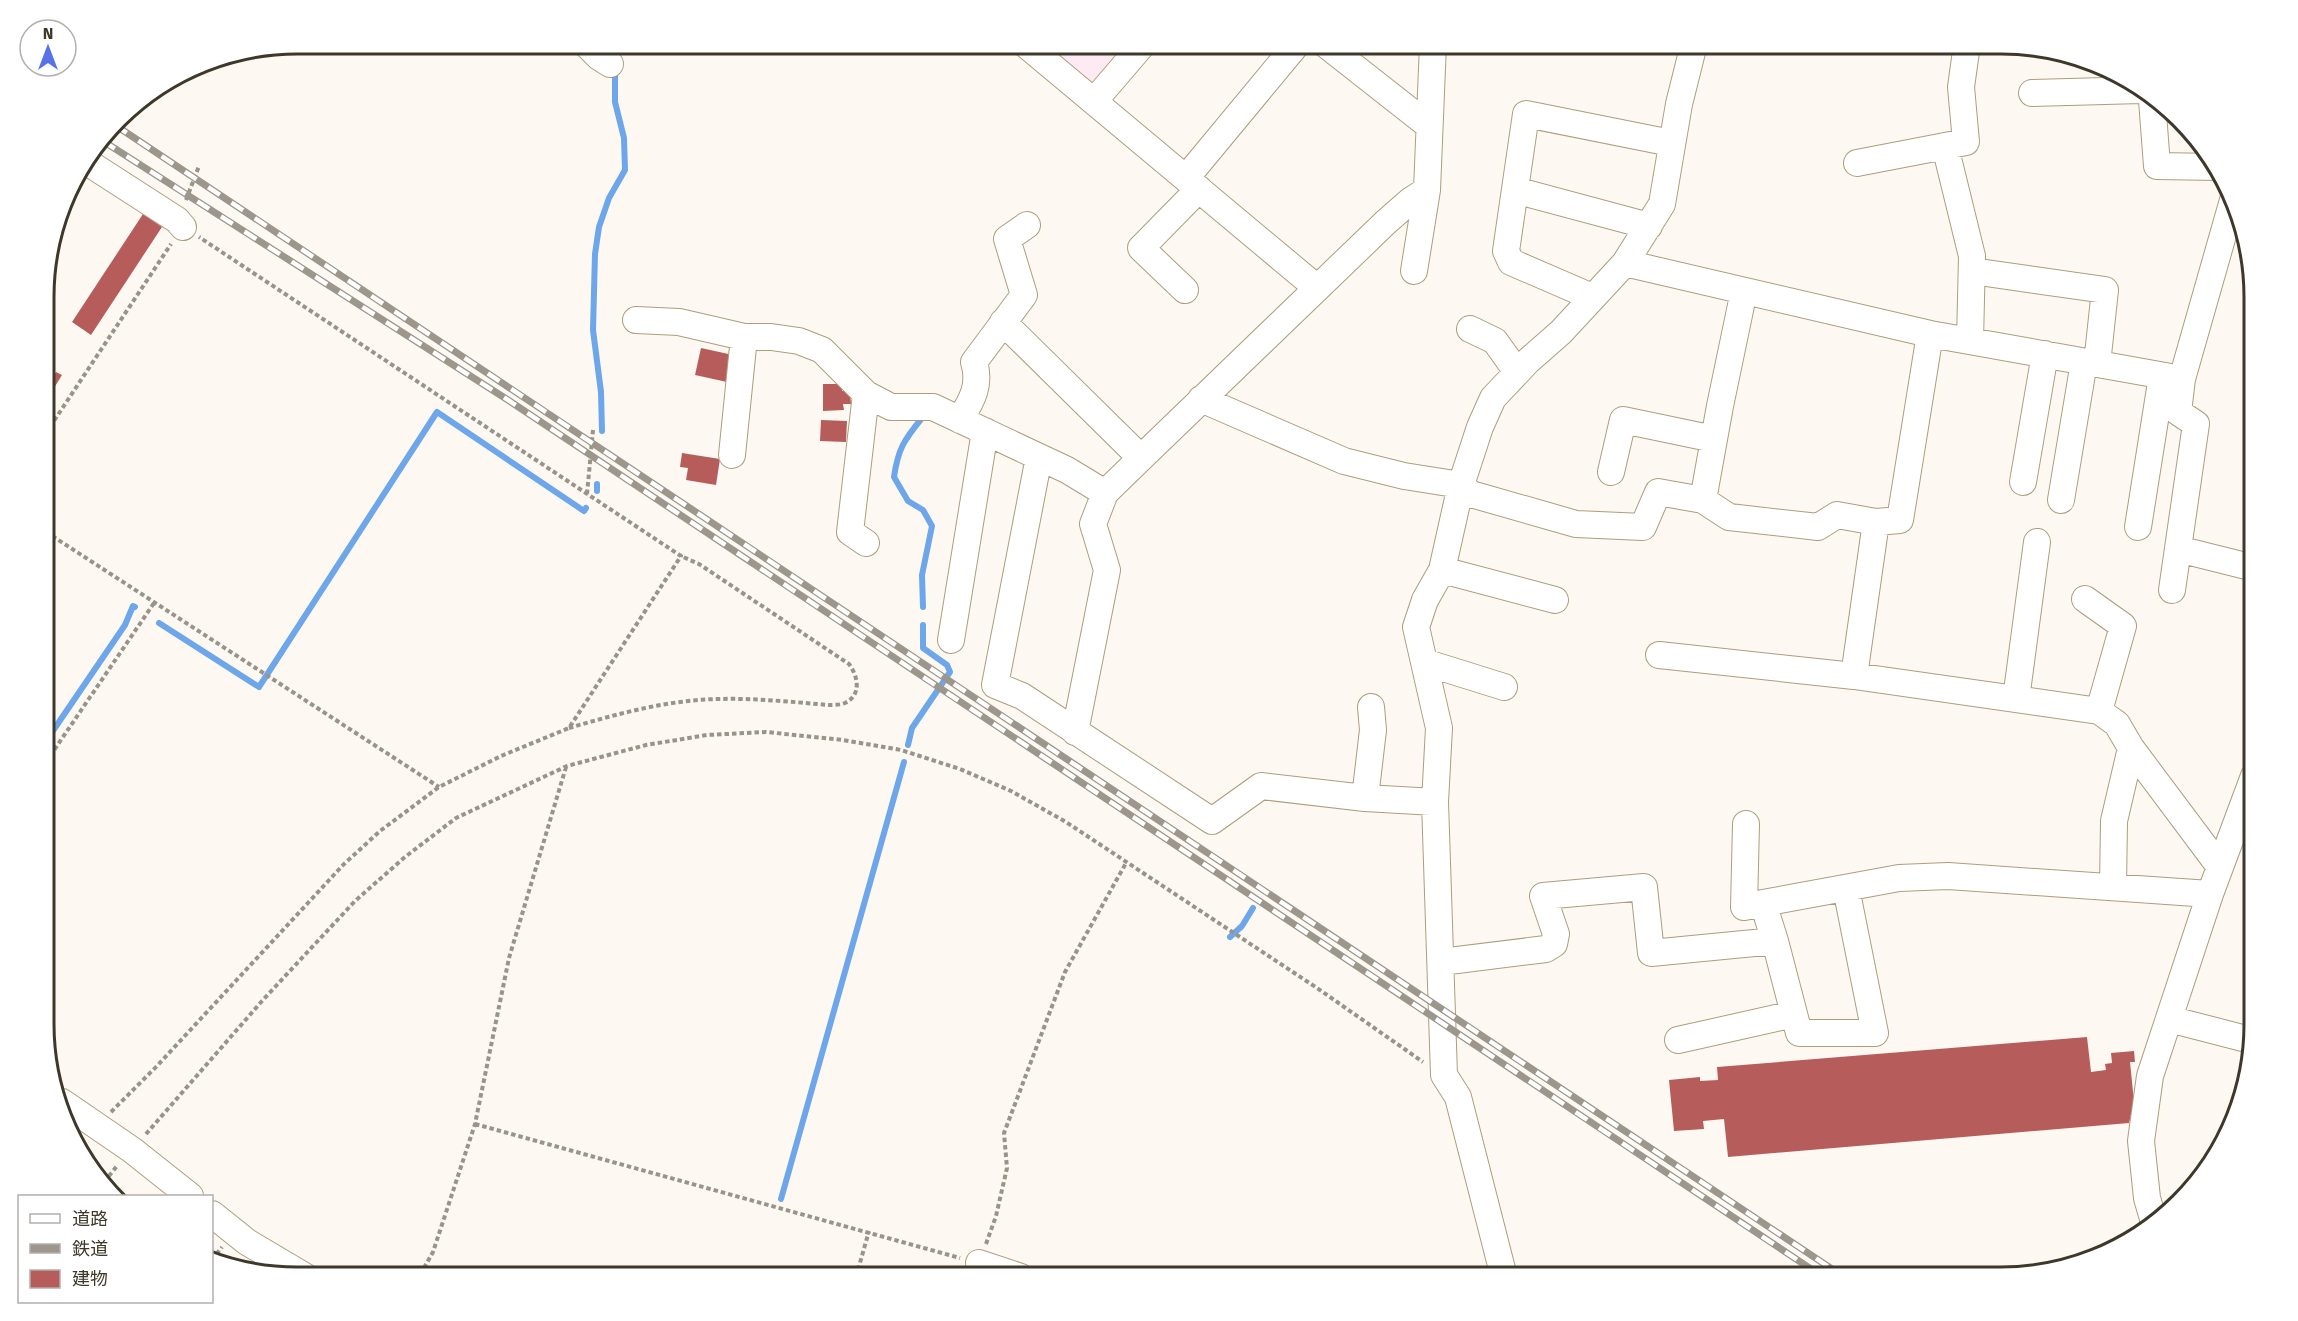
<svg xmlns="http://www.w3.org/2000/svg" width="2298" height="1321" viewBox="0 0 2298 1321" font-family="'Fira Sans','Noto Sans JP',sans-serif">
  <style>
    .education { fill: #feeaf2 }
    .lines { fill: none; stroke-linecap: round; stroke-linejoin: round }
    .stream { stroke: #6da6ea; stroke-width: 6 }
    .building { fill: #b65d5c }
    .minor-casing { stroke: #ae9d7c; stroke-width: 28 }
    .path { stroke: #99948a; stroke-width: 4; stroke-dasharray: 4.5 3; stroke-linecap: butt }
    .minor { stroke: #fff; stroke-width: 26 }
    .rail-casing { stroke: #9c968c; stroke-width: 7 }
    .rail { stroke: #fff; stroke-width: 4.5; stroke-dasharray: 14; stroke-linecap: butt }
    .rim { fill: none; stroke: #3e382a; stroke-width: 3 }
  </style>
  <rect width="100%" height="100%" fill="#fdf9f2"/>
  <path class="education" d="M 1045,44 L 1130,44 L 1095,85 Z"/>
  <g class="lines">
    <path class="stream" d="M 615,58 L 620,44
      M 922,418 C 904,440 898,449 894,477 L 908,501 L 923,510 L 932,526 L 922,575 L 923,607
      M 602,431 L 601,392 L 593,330 L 595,254 L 599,227 L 609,198 L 625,170 L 624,138 L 615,102 L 615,68
      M 597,484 L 597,491
      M 159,623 L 259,687 L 437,412 L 584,511 L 586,508
      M 46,741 L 125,625 L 133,606 L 135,607
      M 908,745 L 912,728 L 950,672 L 947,665 L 923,648 L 923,625
      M 1230,937 L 1242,926 L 1253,908
      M 781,1199 L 904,762"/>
  </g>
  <path class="building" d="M 143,214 L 162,227 L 91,335 L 72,322 Z
    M 701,348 L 733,355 L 727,382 L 695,375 Z
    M 56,372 L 62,375 L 54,388 L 48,385 Z
    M 823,384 L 842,384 L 842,391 L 850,391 L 851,404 L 843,404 L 844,410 L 823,411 Z
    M 821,420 L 847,421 L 846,442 L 820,441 Z
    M 682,453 L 720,459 L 716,485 L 686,480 L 688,468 L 680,467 Z
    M 2087,1037 L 2091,1072 L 2106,1070 L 2105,1064 L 2112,1063 L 2111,1053 L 2134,1051 L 2135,1062 L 2130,1062 L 2134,1102 L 2129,1123 L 1728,1157 L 1724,1119 L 1703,1121 L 1704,1129 L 1674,1131 L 1669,1080 L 1700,1077 L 1700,1081 L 1718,1080 L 1717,1067 Z"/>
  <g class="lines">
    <defs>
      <path id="minor" d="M 586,44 L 599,57 L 610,64
        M 1025,44 L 1317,288
        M 1325,44 L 1428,125
        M 2032,93 L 2141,90
        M 1095,100 L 1143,44
        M 2152,100 L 2157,166 L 2218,167
        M 1945,146 L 1972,256 L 1970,341
        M 87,162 L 177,220 L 183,227
        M 1857,163 L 1966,142 L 1961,87 L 1967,44
        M 1186,178 L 1297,44
        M 1515,190 L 1649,226
        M 1625,263 L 1930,334 L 2182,379 L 2233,200
        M 1414,271 L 1427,190
        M 1972,271 L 2105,290 L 2097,364
        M 1185,290 L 1141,248 L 1199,189
        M 1592,297 L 1511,262 L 1506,251 L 1526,114 L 1671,143
        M 636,320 L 679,322 L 744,337 L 771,337 L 799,341 L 822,350 L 866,394 L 891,407 L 933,407 L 1067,470 L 1105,493
        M 1003,322 L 1141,458
        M 1470,329 L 1495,341 L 1517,372
        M 1201,399 L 1344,461 L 1404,476 L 1461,485 L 1471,494 L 1576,524 L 1643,527 L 1658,492 L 1703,500 L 1729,517 L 1818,527 L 1837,515 L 1876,522
        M 960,420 C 972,400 981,385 974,362 L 1024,295 L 1007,239 L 1027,225
        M 732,455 L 744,337
        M 1039,457 L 995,685 L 1022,696 L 1212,821 L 1261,786 L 1365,798 L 1435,802
        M 1611,472 L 1623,420 L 1714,439
        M 2023,482 L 2045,354
        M 1703,500 L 1720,406 L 1744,291
        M 2061,500 L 2084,362
        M 2138,527 L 2162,376
        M 866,543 L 850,532 L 866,394
        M 2178,549 L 2254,568
        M 1442,570 L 1555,600
        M 2172,590 L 2196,424 L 2178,412 L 2182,379
        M 2085,599 L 2123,626 L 2099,711
        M 951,640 L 985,431
        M 1659,655 L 1854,676 L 2099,711 L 2117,724 L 2131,748 L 2114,821 L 2113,887
        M 1424,662 L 1504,687
        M 1854,676 L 1876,522 L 1900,520 L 1930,334
        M 2016,699 L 2037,542
        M 1075,732 L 1107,570 L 1093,524 L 1105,493 L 1141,458 L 1386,222 L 1410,201 L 1427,190 L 1433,44
        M 2131,748 L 2220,867
        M 1365,798 L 1373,730 L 1371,707
        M 1746,824 L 1744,907 L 1763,903
        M 1775,941 L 1799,1033 L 1875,1033 L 1846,888
        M 1441,962 L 1546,949 L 1554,944 L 1556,934 L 1543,896 L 1644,887 L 1651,953 L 1775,941 L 1763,903 L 1899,878 L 1948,876 L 2210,894
        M 2169,1019 L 2254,1041
        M 1678,1040 L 1794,1014
        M 62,1102 L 132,1150 L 190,1196
        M 212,1214 L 247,1242 L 306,1277
        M 2154,1222 L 2147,1198 L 2141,1141 L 2150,1076 L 2210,894 L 2254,776
        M 979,1263 L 1021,1277
        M 1504,1277 L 1458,1097 L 1444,1075 L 1435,802 L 1439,728 L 1416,627 L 1425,600 L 1442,570 L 1461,485 L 1480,427 L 1493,398 L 1528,361 L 1561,332 L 1625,263 L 1662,204 L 1679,104 L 1694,44"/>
    </defs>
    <use href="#minor" class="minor-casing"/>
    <path class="path" d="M 186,200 L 199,166
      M 46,433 L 171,244
      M 587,494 L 593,430
      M 46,532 L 439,787
      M 569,728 C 617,714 667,700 718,699 C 755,698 793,702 829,705 C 834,705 840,705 845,703 C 862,695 858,676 849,664 L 699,564 L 681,556
      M 46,762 L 154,603
      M 111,1112 L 157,1066 L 343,865 L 380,831 L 439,787 L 501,756 L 569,728 L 681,556 L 199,237
      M 475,1124 L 960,1258
      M 146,1134 L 262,1001 L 355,901 L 405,857 L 456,818 L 567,766 L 646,745 L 707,735 L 766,732 L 843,740 L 901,750 L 960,769 L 1011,791 L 1066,822 L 1317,988 L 1423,1062
      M 80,1149 L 85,1142
      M 104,1182 L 117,1166
      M 986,1244 L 996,1216 L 1007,1168 L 1004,1133 L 1065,972 L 1126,863
      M 212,1260 L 222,1247
      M 412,1277 L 424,1268 L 433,1252 L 475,1124 L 509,958 L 566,767
      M 856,1277 L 869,1231"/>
    <use href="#minor" class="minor"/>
    <defs>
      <path id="rail" d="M 115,125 L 1844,1277
        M 103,141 L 508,400 L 1823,1277"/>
    </defs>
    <use href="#rail" class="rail-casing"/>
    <use href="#rail" class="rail"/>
  </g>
  <path d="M0 0H2298V1321H0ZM297 54H2001A243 243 0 0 1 2244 297V1024A243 243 0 0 1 2001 1267H297A243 243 0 0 1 54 1024V297A243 243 0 0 1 297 54Z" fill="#fff" fill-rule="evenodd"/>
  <path class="rim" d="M297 54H2001A243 243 0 0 1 2244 297V1024A243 243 0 0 1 2001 1267H297A243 243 0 0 1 54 1024V297A243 243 0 0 1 297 54Z"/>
  <rect x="18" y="1195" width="195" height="108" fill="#ffffff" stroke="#b2afaa" stroke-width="1.5"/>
  <rect x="30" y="1214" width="30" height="9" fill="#ffffff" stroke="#b2afaa" stroke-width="1.5"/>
  <text x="72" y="1225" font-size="18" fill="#3e382a">道路</text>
  <rect x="30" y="1244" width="30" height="9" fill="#9c968c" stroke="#b2afaa" stroke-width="1.5"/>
  <text x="72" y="1255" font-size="18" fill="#3e382a">鉄道</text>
  <rect x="30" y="1270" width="30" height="18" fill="#b65d5c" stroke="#b2afaa" stroke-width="1.5"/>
  <text x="72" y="1285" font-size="18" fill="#3e382a">建物</text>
  <g transform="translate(48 48)"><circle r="28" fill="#ffffff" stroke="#b2afaa" stroke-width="1.5"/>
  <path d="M0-4.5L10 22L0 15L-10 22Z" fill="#5872e8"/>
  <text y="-9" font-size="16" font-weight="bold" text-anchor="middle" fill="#3e382a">N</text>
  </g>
</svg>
